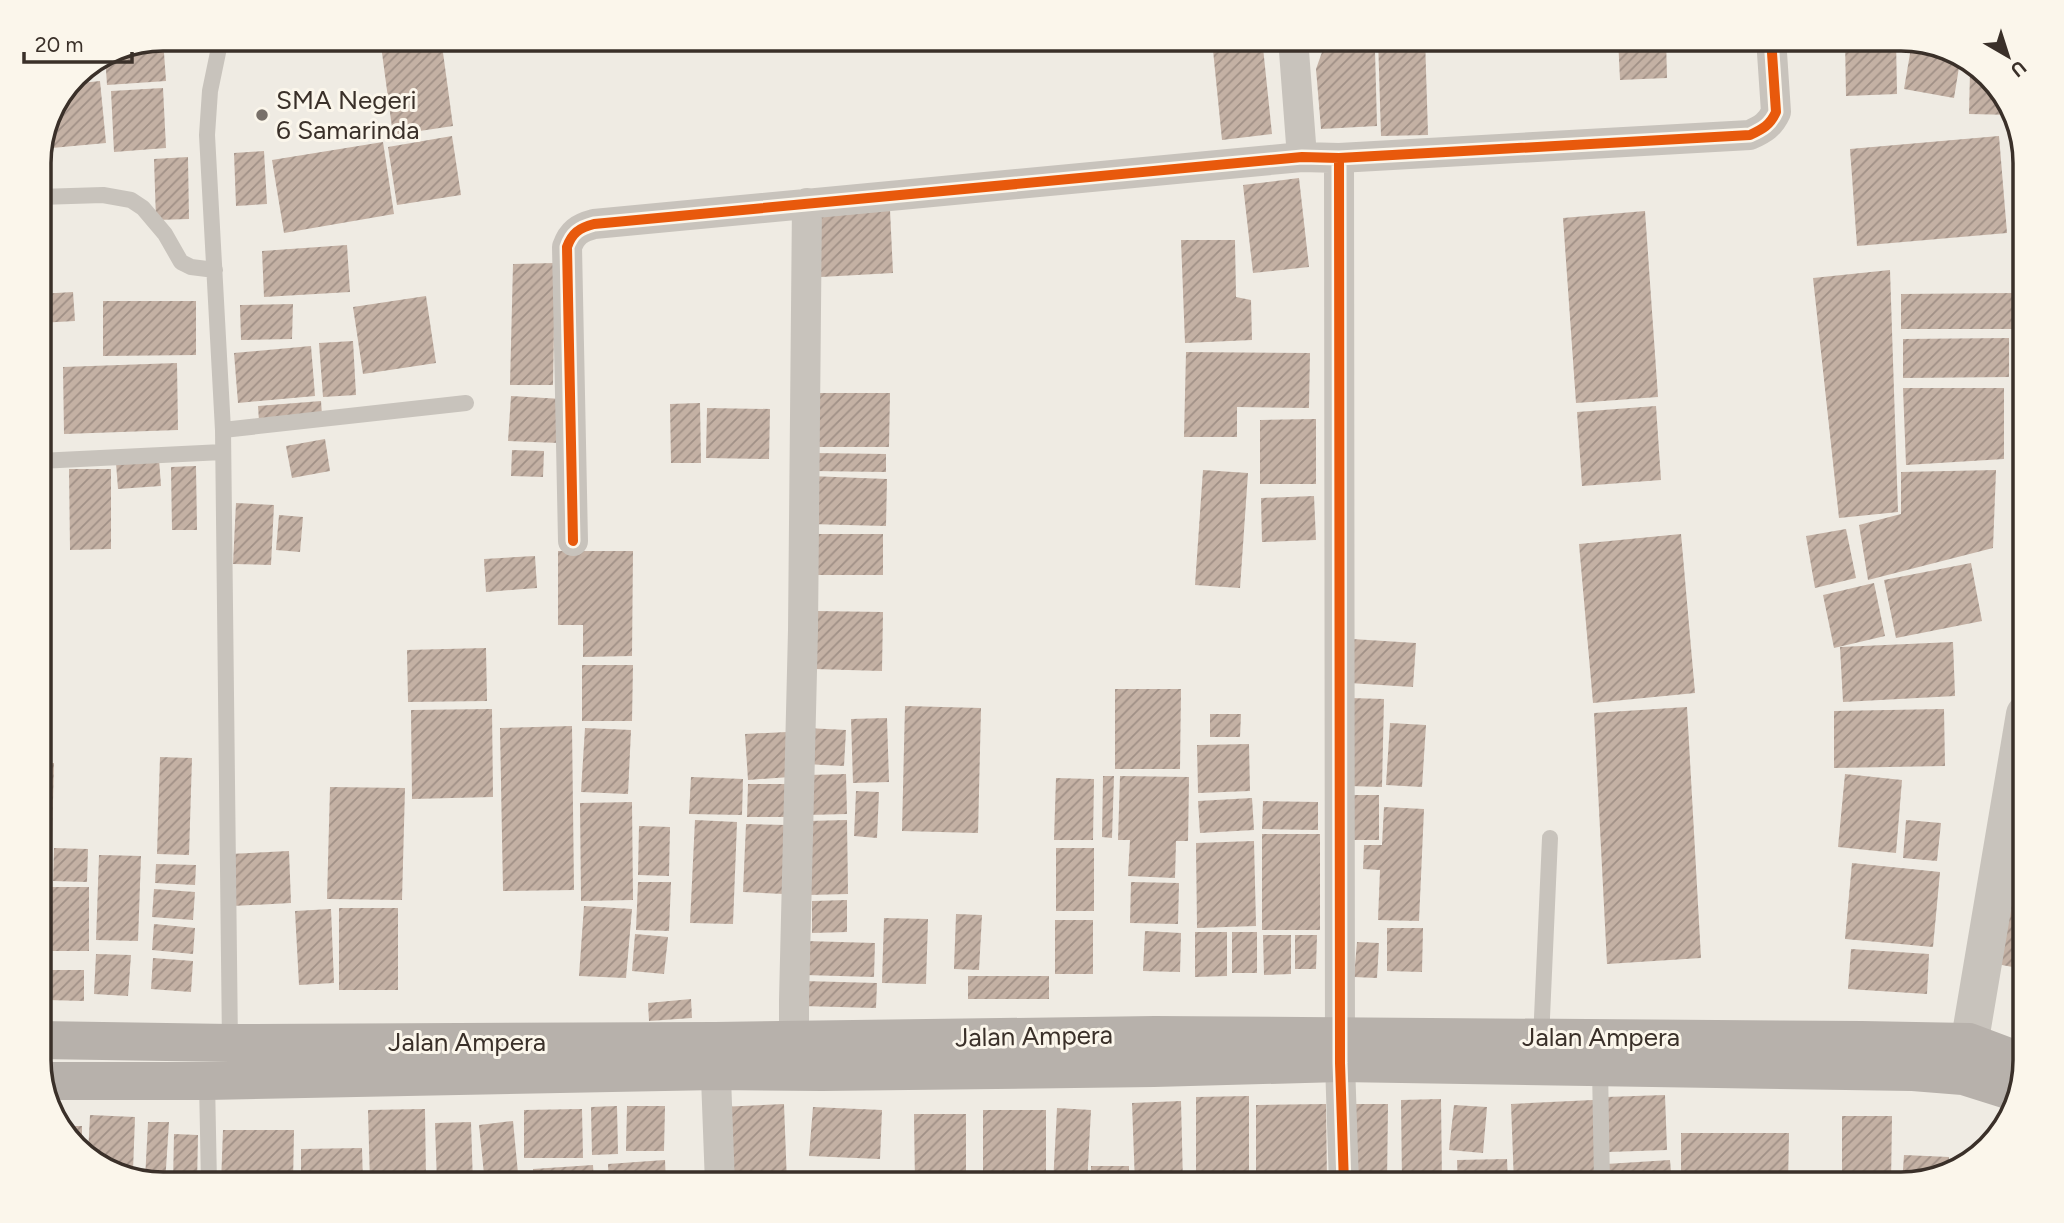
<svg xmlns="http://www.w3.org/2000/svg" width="2064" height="1223" viewBox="0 0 2064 1223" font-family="Figtree,sans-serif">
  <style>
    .building { fill: url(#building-hatch) }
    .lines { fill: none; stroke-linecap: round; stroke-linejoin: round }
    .service { stroke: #c8c3bc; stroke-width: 16 }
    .minor { stroke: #c8c3bc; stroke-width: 30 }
    .tertiary { stroke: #c8c3bc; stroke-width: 38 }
    .primary { stroke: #b7b1ab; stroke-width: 38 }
    .cycleway-casing { stroke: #fbf6eb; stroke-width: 15 }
    .cycleway { stroke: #e8590c; stroke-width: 10 }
    .poi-dot { fill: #79716a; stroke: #fbf6eb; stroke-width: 2.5 }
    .labels { text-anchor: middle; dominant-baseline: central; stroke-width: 6; stroke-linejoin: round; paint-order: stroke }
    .poi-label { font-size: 26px; fill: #3a3029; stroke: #fbf6eb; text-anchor: start }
    .street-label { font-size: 26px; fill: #3a3029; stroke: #fbf6eb }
    .rim { fill: none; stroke: #3a3029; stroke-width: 3.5 }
  </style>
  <defs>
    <pattern id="building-hatch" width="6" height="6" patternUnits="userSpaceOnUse" patternTransform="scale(1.75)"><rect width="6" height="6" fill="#c4b1a4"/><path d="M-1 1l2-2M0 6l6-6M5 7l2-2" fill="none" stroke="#a09086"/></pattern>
  </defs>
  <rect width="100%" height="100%" fill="#efebe3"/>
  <path class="building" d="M 380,38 L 441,38 L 453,126 L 393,135 Z
    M 1224,38 L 1262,38 L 1272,134 L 1222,140 L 1212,40 Z
    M 1327,38 L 1368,38 L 1375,50 L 1377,126 L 1321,129 L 1316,69 Z
    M 1378,38 L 1425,38 L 1428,135 L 1381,136 Z
    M 1618,38 L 1666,38 L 1667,78 L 1620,80 Z
    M 1845,38 L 1896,38 L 1897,94 L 1846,96 Z
    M 163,39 L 166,81 L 107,85 L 105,55 L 116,48 Z
    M 1912,42 L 1961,55 L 1954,98 L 1904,89 Z
    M 1970,72 L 1980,72 L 2009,100 L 2013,115 L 1969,114 Z
    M 100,81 L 106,143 L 41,149 L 71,84 Z
    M 163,88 L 166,148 L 114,152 L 111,91 Z
    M 452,136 L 461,195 L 397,205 L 388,147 Z
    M 1999,136 L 2007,233 L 1857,246 L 1850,149 Z
    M 383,142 L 394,214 L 284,233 L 272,160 Z
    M 264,151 L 267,204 L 236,206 L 234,153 Z
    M 188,157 L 189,219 L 156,220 L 154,159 Z
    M 1299,178 L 1309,267 L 1253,273 L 1243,185 Z
    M 890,210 L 893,273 L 821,277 L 817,214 Z
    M 1645,211 L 1658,397 L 1576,403 L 1563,218 Z
    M 1181,240 L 1235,240 L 1236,297 L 1251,300 L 1252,340 L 1185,343 Z
    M 347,245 L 350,292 L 264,297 L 262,251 Z
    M 555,263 L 553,385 L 510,385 L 513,264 Z
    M 1890,270 L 1898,512 L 1839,518 L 1813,278 Z
    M 73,292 L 75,321 L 39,323 L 39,294 Z
    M 2015,293 L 2015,329 L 1901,329 L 1901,294 Z
    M 426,296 L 436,363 L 363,374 L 353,307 Z
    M 103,301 L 196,301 L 196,355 L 103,356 Z
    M 293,304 L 292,339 L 241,340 L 240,305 Z
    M 2009,338 L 2009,377 L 1903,378 L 1903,339 Z
    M 353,341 L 356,395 L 323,397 L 319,343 Z
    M 311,346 L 315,396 L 238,403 L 234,353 Z
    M 1186,352 L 1310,353 L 1309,408 L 1237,407 L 1237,437 L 1184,437 Z
    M 177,363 L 178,430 L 64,434 L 63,367 Z
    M 1903,388 L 2004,388 L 2004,459 L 1906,465 Z
    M 813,393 L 890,393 L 889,447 L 812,447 Z
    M 511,396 L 562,399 L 559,443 L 508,441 Z
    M 321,401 L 322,415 L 259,421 L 258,406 Z
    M 700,403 L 701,463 L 671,463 L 670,404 Z
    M 1656,406 L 1661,480 L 1582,486 L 1577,412 Z
    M 707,408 L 770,409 L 769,459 L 706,458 Z
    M 1316,419 L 1316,484 L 1260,484 L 1260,420 Z
    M 325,439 L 330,471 L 292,478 L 286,446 Z
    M 512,450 L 544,451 L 543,477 L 511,476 Z
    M 813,453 L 886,454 L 886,472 L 813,471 Z
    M 159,459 L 161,486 L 118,489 L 116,463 Z
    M 196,466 L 197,530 L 172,530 L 171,467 Z
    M 69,469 L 111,469 L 111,549 L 70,550 Z
    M 1203,470 L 1248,473 L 1240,588 L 1195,585 Z
    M 1996,470 L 1993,548 L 1868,580 L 1859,525 L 1901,514 L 1901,472 Z
    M 810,476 L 887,479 L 886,526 L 809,524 Z
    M 1314,496 L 1316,540 L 1262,542 L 1261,498 Z
    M 236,503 L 274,505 L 271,565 L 233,564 Z
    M 279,515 L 303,517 L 300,552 L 276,550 Z
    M 1846,529 L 1856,578 L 1815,588 L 1806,536 Z
    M 816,534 L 883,534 L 883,575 L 816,575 Z
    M 1681,534 L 1695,693 L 1593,703 L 1579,544 Z
    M 558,551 L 633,551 L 632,656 L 583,657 L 583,625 L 558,625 Z
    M 535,556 L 537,588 L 486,592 L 484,559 Z
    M 1971,563 L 1982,621 L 1896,638 L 1884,580 Z
    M 1874,583 L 1885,636 L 1834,648 L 1823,595 Z
    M 816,611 L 883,612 L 882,671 L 814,669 Z
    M 1352,639 L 1416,643 L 1413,687 L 1349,683 Z
    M 1953,642 L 1955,696 L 1843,702 L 1840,647 Z
    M 486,648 L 487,701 L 408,702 L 407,650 Z
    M 582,665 L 633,665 L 632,721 L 582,721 Z
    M 1115,689 L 1181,689 L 1180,769 L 1115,769 Z
    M 1350,698 L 1384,699 L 1382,787 L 1350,786 Z
    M 905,706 L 981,708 L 978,833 L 902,831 Z
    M 1687,707 L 1701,958 L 1607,964 L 1594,713 Z
    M 492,709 L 493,797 L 412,799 L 411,710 Z
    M 1944,709 L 1945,766 L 1834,768 L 1834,711 Z
    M 1210,714 L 1241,714 L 1240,737 L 1210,737 Z
    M 887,718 L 889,782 L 853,783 L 851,719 Z
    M 1390,723 L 1426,725 L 1422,787 L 1386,785 Z
    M 572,726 L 574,890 L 503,891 L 500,728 Z
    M 585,728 L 631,730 L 628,794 L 581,792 Z
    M 807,728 L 846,730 L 844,766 L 805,764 Z
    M 787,732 L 790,777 L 748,780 L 745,734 Z
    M 1249,744 L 1250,791 L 1198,793 L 1197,745 Z
    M 160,757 L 192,758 L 189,855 L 157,854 Z
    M 39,763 L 54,763 L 52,839 L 39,838 Z
    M 846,774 L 847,814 L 808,815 L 807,775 Z
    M 1845,774 L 1902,780 L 1896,853 L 1838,847 Z
    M 1103,776 L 1114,776 L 1112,838 L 1102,837 Z
    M 1120,776 L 1189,777 L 1188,841 L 1176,841 L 1175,878 L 1128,876 L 1130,840 L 1118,840 Z
    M 691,777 L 743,779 L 742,815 L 689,814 Z
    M 1056,778 L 1094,779 L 1093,840 L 1054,840 Z
    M 748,784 L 788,784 L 787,817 L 747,817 Z
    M 330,787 L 405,788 L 402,900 L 327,899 Z
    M 856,791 L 879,792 L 877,838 L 854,836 Z
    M 1351,795 L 1379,795 L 1379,840 L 1351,840 Z
    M 1252,798 L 1254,830 L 1200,833 L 1198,801 Z
    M 1263,801 L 1318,802 L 1318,830 L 1262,829 Z
    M 632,802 L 633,900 L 581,901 L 580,803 Z
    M 1384,807 L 1424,809 L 1419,921 L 1378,920 L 1380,870 L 1363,869 L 1364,845 L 1382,845 Z
    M 695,820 L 737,822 L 733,924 L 690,923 Z
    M 847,820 L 848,894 L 808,895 L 807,821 Z
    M 1906,820 L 1941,823 L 1937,861 L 1903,858 Z
    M 746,824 L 787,825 L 784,894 L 743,892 Z
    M 639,826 L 670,827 L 669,876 L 638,875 Z
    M 1262,834 L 1320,834 L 1320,930 L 1262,930 Z
    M 1254,841 L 1256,926 L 1197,928 L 1196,843 Z
    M 54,848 L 88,849 L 87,882 L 53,881 Z
    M 1056,848 L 1094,848 L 1094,911 L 1056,911 Z
    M 289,851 L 291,903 L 232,906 L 229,854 Z
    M 99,855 L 141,856 L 138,941 L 96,940 Z
    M 2005,858 L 2025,862 L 2025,886 L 2001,882 Z
    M 1852,863 L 1940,872 L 1933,947 L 1845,939 Z
    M 156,864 L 196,865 L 195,885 L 155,883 Z
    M 638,882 L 671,882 L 669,931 L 636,930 Z
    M 1131,882 L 1179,883 L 1178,924 L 1130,923 Z
    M 50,887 L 89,887 L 89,951 L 50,951 Z
    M 154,889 L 195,892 L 193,920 L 152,917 Z
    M 2000,894 L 2025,899 L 2025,932 L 2018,968 L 1986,962 Z
    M 847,900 L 847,932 L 812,933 L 812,901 Z
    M 584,906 L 632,909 L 626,978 L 579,976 Z
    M 339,908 L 398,908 L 398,990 L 339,990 Z
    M 331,909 L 334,983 L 299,985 L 295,911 Z
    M 956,914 L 982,915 L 979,970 L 954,969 Z
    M 884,918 L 928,919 L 926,984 L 882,983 Z
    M 1055,920 L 1093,920 L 1093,974 L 1055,974 Z
    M 154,924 L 195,928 L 193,954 L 152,950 Z
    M 1387,928 L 1423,928 L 1422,972 L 1387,971 Z
    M 1145,931 L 1181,933 L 1180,972 L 1143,971 Z
    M 1195,932 L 1227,932 L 1227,976 L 1195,977 Z
    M 1232,932 L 1257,932 L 1257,973 L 1232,973 Z
    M 635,934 L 668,937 L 664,974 L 632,971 Z
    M 1263,935 L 1291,935 L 1291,974 L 1264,975 Z
    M 1295,935 L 1317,935 L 1316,969 L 1295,969 Z
    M 805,941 L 875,943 L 874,977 L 804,975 Z
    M 1357,942 L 1379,943 L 1377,978 L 1354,977 Z
    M 1851,949 L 1929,954 L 1927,994 L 1848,989 Z
    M 96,954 L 131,955 L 128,996 L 94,994 Z
    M 153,958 L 193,961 L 191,992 L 151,989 Z
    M 48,970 L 84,970 L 84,1001 L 48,1000 Z
    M 968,976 L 1049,976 L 1049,999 L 968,999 Z
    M 803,981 L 877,983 L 876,1008 L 802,1006 Z
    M 691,999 L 692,1018 L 649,1021 L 648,1003 Z
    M 1665,1095 L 1667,1150 L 1608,1152 L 1606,1097 Z
    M 1249,1096 L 1249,1174 L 1196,1174 L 1196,1097 Z
    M 1441,1099 L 1442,1184 L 1402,1184 L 1401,1100 Z
    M 1593,1100 L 1597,1184 L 1514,1184 L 1511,1104 Z
    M 1181,1101 L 1183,1184 L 1135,1184 L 1132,1103 Z
    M 784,1104 L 787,1184 L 723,1184 L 720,1107 Z
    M 1326,1104 L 1327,1184 L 1256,1184 L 1256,1105 Z
    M 1352,1104 L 1388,1104 L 1387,1184 L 1351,1184 Z
    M 1454,1105 L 1487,1107 L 1483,1153 L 1449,1150 Z
    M 617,1106 L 618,1154 L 592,1155 L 591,1107 Z
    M 627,1106 L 665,1106 L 664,1151 L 626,1151 Z
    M 813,1107 L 882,1110 L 880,1159 L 809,1156 Z
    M 1057,1108 L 1091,1110 L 1087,1184 L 1053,1184 Z
    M 425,1109 L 426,1181 L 370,1183 L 368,1110 Z
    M 582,1109 L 583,1158 L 524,1158 L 524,1110 Z
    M 983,1110 L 1046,1110 L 1046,1184 L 983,1184 Z
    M 914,1114 L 966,1114 L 966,1184 L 915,1184 Z
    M 90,1115 L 135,1117 L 133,1171 L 100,1168 L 88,1155 Z
    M 1842,1116 L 1892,1116 L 1891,1184 L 1842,1184 Z
    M 513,1121 L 519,1184 L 485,1184 L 479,1125 Z
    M 148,1122 L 169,1122 L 165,1184 L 145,1180 Z
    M 471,1122 L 473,1184 L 437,1184 L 435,1123 Z
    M 58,1126 L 82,1126 L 82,1149 Z
    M 223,1130 L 294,1130 L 293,1184 L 221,1184 Z
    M 1681,1133 L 1789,1133 L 1788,1184 L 1681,1184 Z
    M 174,1134 L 198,1135 L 197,1184 L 173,1184 Z
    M 362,1148 L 363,1184 L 301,1184 L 301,1149 Z
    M 1904,1155 L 1949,1157 L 1948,1172 L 1902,1184 Z
    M 1507,1159 L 1508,1184 L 1458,1184 L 1457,1160 Z
    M 665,1160 L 666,1184 L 609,1184 L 608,1164 Z
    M 1670,1160 L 1672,1184 L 1607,1184 L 1606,1164 Z
    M 593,1165 L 594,1184 L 534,1184 L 533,1169 Z
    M 1091,1166 L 1129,1166 L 1129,1184 L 1091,1184 Z"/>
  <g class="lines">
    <path class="service" d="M 221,38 L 210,91 L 207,135 L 223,430 L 230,1046
      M 39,197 L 103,195 L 131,200 L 143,208 L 165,234 L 181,262 L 191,267 L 215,270
      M 223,430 L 466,403
      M 39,461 L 223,452
      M 1541,1040 L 1550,838
      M 1600,1067 L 1602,1184
      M 207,1081 L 209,1184"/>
    <path class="minor" d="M 1293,38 L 1302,157
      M 1339,158 L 1340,1063 L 1344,1184
      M 573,541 L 567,247 C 572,233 579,228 594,224 L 1302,157 L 1339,158 L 1750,135 C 1763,129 1770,125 1776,112 L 1771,38
      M 715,1051 L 720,1184
      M 794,1061 L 794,1000 L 803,630 L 807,203"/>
    <path class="tertiary" d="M 1964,1075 L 2025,714"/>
    <path class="primary" d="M 39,1040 L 230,1043 L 715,1041 L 1155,1035 L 1862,1040 L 1969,1042 L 2025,1063
      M 43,1081 L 207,1081 L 716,1071 L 822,1072 L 1154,1068 L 1340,1063 L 1913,1072 L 1963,1076 L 2017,1093"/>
    <defs>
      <path id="cycleway" d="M 1339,158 L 1340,1063 L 1344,1184
        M 573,541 L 567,247 C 572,233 579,228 594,224 L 1302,157 L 1339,158 L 1750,135 C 1763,129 1770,125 1776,112 L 1771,38"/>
    </defs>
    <use href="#cycleway" class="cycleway-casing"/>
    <use href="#cycleway" class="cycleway"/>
  </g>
  <circle class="poi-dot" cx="262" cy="115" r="7"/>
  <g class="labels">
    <g class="poi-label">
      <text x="276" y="100">SMA Negeri<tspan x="276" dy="30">6 Samarinda</tspan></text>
    </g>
    <g class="street-label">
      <text transform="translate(1034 1036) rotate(-1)">Jalan Ampera</text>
      <text x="1601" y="1037">Jalan Ampera</text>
      <text x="467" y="1042">Jalan Ampera</text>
    </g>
  </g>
  <path d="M0 0H2064V1223H0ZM163 51H1901A112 112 0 0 1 2013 163V1060A112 112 0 0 1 1901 1172H163A112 112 0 0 1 51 1060V163A112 112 0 0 1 163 51Z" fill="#fbf6eb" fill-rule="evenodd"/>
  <path class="rim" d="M163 51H1901A112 112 0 0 1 2013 163V1060A112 112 0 0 1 1901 1172H163A112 112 0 0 1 51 1060V163A112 112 0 0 1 163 51Z"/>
  <g transform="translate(2008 56) rotate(141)" stroke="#fbf6eb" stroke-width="5" paint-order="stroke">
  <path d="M0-5L12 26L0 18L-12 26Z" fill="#3a3029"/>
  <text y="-10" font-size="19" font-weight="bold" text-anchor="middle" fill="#3a3029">U</text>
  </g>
  <path d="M24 52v10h108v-10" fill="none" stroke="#3a3029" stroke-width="3.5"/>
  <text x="35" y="52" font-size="21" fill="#3a3029" stroke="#fbf6eb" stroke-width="5" paint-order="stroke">20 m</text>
</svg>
